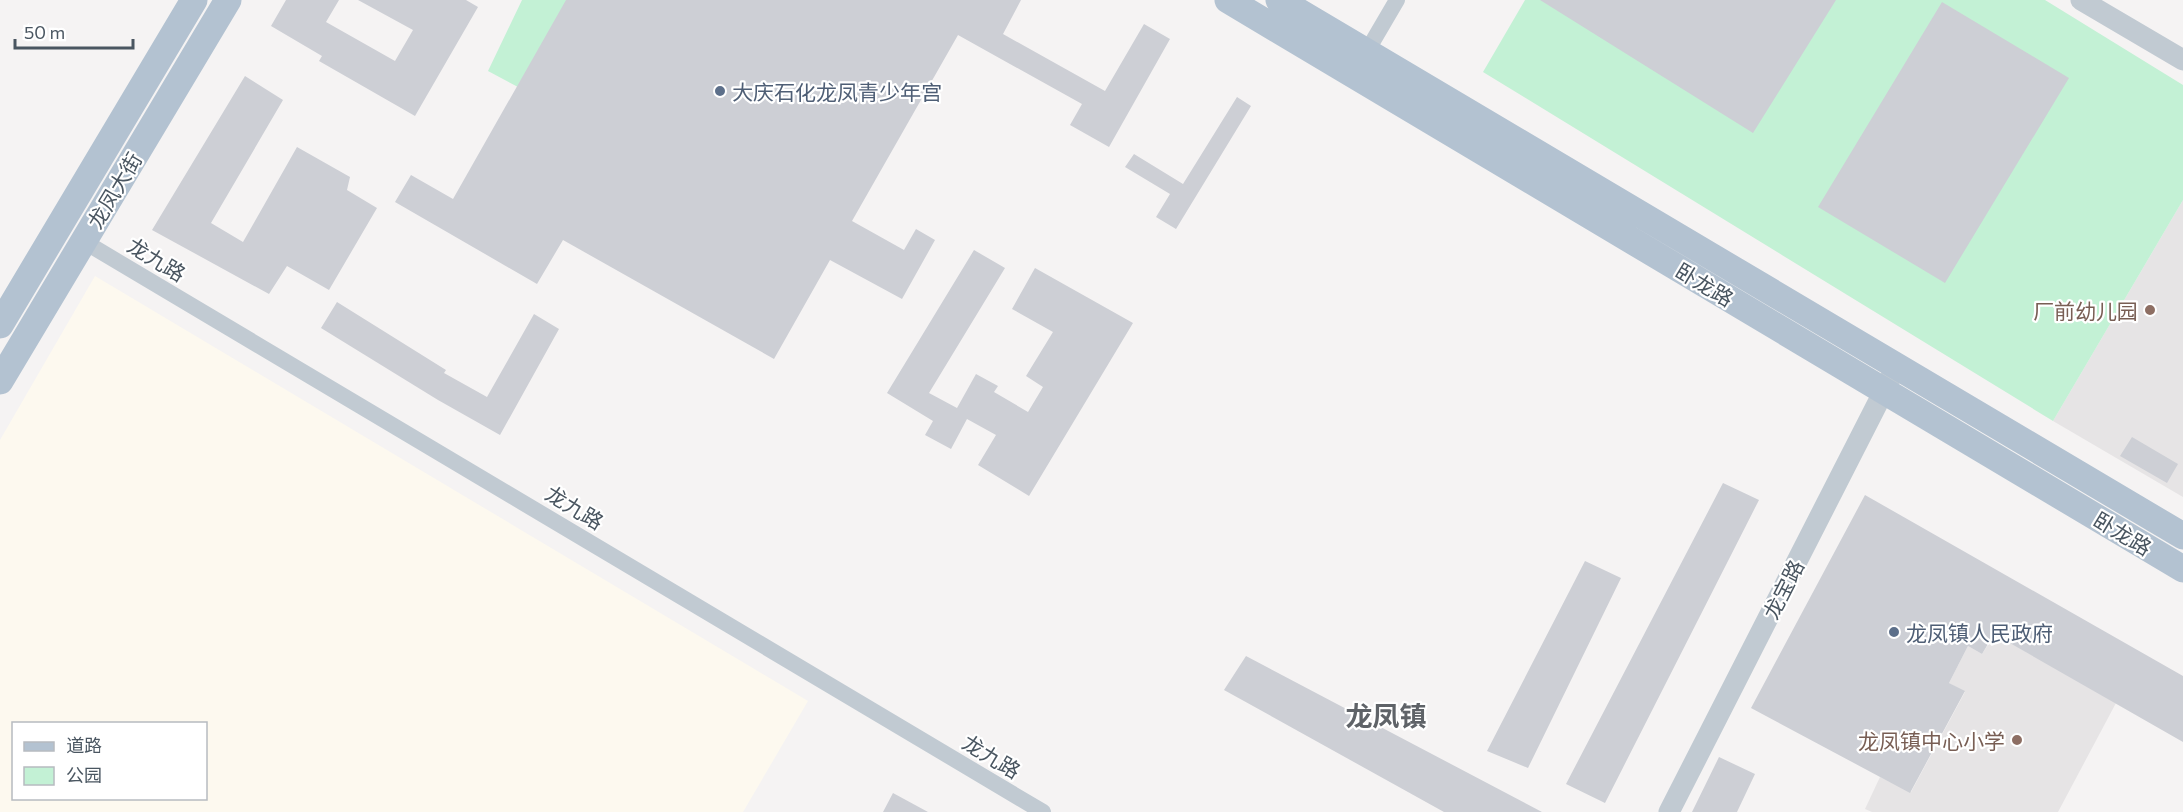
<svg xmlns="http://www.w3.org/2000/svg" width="2183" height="812" viewBox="0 0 2183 812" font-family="Commissioner,'Noto Sans SC',sans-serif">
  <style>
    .commercial { fill: #fdf9ef; fill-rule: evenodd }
    .education { fill: #e6e4e5 }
    .green { fill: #c3f1d5 }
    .building { fill: #cdcfd5 }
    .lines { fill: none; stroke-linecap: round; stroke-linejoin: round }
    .minor { stroke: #c1cad2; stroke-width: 16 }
    .tertiary { stroke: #c1cad2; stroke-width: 21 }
    .primary { stroke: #b3c2d1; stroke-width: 27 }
    .service-dot { fill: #5c6f8a; stroke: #fff; stroke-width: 2 }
    .education-dot { fill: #8d6e63; stroke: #fff; stroke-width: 2 }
    .labels { text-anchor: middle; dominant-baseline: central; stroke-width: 4.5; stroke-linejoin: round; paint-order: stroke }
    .service-label { font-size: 21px; fill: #4e5e75; stroke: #fff; text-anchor: start }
    .street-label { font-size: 21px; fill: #4a5661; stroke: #fff }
    .education-label { font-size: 21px; fill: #785e54; stroke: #fff; text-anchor: end }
    .district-label { font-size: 27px; font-weight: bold; fill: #5f6368; stroke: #fff }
  </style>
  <rect width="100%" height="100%" fill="#f5f3f3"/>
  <path class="commercial" d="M 95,276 L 808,701 L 743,812 L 0,812 L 0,440 ZM 14,724 L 206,724 L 206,798 L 14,798 Z"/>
  <path class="education" d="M 2183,200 L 2183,497 L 2053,421 Z
    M 1995,634 L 2116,703 L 2058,812 L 1872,812 L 1865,809 L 1880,777 L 1911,792 L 1965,692 L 1949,683 L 1968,646 L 1982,654 Z"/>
  <path class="green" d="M 522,0 L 589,0 L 535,96 L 488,71 Z
    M 1525,0 L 2045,0 L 2183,85 L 2183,200 L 2053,421 L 1483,72 Z"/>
  <path class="building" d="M 286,0 L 339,0 L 326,22 L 395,61 L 413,30 L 358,0 L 466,0 L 478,7 L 415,116 L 319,61 L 322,56 L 271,26 Z
    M 566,0 L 1021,0 L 1003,34 L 1105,91 L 1144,24 L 1170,39 L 1109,147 L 1070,125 L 1082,104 L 958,35 L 852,221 L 904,250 L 916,229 L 935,240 L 902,299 L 830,260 L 774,359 L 563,240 L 537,284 L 395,202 L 411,175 L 453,199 Z
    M 1540,0 L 1836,0 L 1753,133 Z
    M 1942,2 L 2069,78 L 1945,283 L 1818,207 Z
    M 245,76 L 283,100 L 211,223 L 243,242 L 297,147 L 350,177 L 347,190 L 377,208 L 329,290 L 287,266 L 269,294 L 152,230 Z
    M 1237,97 L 1251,106 L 1176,229 L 1156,217 L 1170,194 L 1125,167 L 1134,154 L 1183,184 Z
    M 974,250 L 1005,268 L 929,393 L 957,408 L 976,374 L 998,386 L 994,392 L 1028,412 L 1043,387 L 1026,376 L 1053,332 L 1012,309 L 1035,268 L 1133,323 L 1029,496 L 978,465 L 996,435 L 967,419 L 951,449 L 925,435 L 933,421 L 887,393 Z
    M 337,302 L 446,370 L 444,373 L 487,397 L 534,314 L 559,329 L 500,435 L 438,400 L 321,328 Z
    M 2132,437 L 2178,464 L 2167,483 L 2120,456 Z
    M 1723,483 L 1759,500 L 1605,803 L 1566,784 Z
    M 1865,495 L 2183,676 L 2183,742 L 1994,634 L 1982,654 L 1968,646 L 1949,683 L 1965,691 L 1910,793 L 1751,708 Z
    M 1585,561 L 1621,578 L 1528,768 L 1487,751 Z
    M 1246,656 L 1542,812 L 1444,812 L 1224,690 Z
    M 1719,757 L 1755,774 L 1737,812 L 1692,812 Z
    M 893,793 L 928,812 L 883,812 Z"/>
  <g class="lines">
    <path class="minor" d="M 1363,58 L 1397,0
      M 83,241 L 1043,812"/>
    <path class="tertiary" d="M 2081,0 L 2183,60
      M 1669,812 L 1891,377"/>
    <path class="primary" d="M 1228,0 L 2183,569
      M 1279,0 L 2183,536
      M 0,325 L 194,0
      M 0,381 L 228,0"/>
  </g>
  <g class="service-dot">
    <circle cx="720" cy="91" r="6"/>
    <circle cx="1894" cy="632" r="6"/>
  </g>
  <g class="education-dot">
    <circle cx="2150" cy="310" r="6"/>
    <circle cx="2017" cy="740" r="6"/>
  </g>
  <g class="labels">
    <g class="service-label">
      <text x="732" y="91">大庆石化龙凤青少年宫</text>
      <text x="1906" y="632">龙凤镇人民政府</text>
    </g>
    <g class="street-label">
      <text transform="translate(114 190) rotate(-59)">龙凤大街</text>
      <text transform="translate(157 259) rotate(31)">龙九路</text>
      <text transform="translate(1705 284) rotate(31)">卧龙路</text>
      <text transform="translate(575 507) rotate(31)">龙九路</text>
      <text transform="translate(2123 533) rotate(31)">卧龙路</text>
      <text transform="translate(1783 589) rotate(-63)">龙宝路</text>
      <text transform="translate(992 756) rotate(31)">龙九路</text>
    </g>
    <g class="education-label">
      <text x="2138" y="310">厂前幼儿园</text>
      <text x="2005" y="740">龙凤镇中心小学</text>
    </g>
    <g class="district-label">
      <text x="1386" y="715">龙凤镇</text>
    </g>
  </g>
  <rect x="12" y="722" width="195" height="78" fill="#ffffff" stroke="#b7bbc0" stroke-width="1.5"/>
  <rect x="24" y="742" width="30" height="9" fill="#b3c2d1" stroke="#b7bbc0" stroke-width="1.5"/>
  <text x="66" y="752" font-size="18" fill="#4a5661">道路</text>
  <rect x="24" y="767" width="30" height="18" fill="#c3f1d5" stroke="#b7bbc0" stroke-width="1.5"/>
  <text x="66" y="782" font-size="18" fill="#4a5661">公园</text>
  <path d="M15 39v9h118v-9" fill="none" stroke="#4a5661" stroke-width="3"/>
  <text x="24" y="39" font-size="18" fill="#4a5661" stroke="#ffffff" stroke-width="4.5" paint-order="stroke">50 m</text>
</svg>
